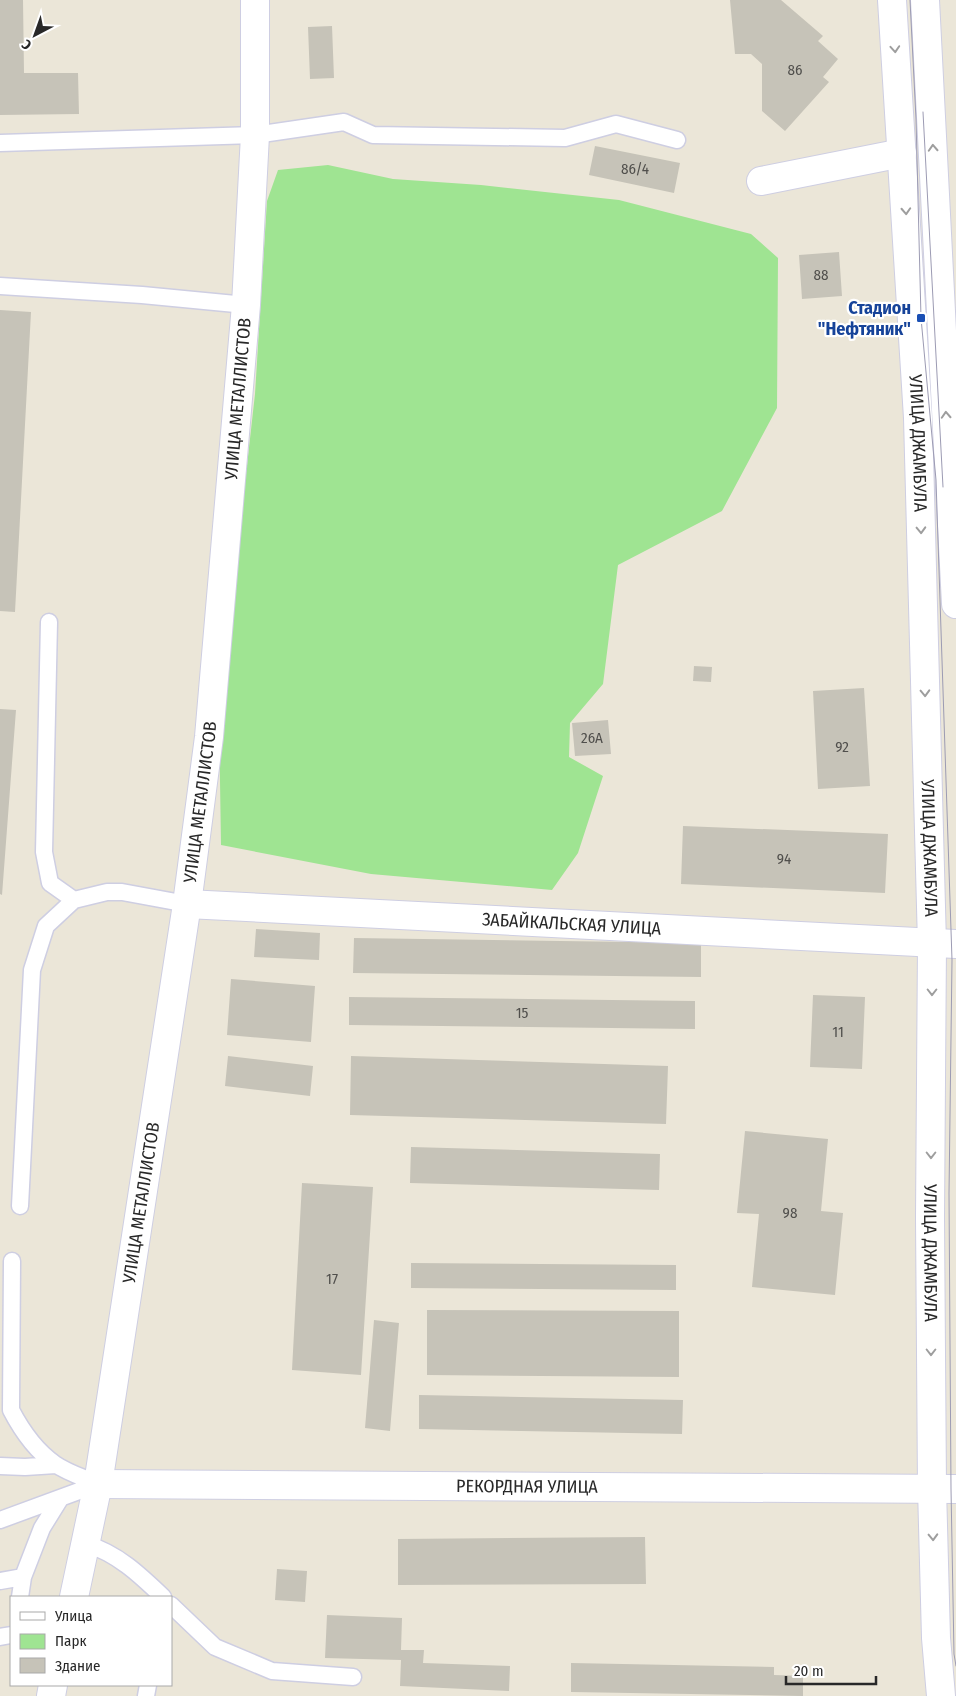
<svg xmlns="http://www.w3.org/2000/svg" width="956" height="1696" viewBox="0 0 956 1696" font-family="'Fira Sans Condensed',sans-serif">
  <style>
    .green { fill: #9fe492 }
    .building { fill: #c6c3b8 }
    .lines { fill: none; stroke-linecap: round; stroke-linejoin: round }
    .lane-casing { stroke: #cecee2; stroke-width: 19 }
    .street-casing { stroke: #cecee2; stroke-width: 30 }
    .secondary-casing { stroke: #cecee2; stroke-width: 30 }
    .lane { stroke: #fff; stroke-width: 16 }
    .street { stroke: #fff; stroke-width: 28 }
    .secondary { stroke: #fff; stroke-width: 28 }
    .tram { stroke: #9c9bb3; stroke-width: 1 }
    .oneway { stroke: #9e9e9e }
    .transit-dot { fill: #1a4fb4; stroke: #fff; stroke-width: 2 }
    .labels { text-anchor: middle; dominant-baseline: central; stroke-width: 4.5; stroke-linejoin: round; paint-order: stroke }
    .number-label { font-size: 15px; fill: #504f4c }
    .transit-label { font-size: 18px; font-weight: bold; fill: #164399; stroke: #fff; text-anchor: end }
    .street-label { font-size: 18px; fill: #282828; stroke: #fff }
  </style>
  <rect width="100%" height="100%" fill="#ebe6d8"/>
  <path class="green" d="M 328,165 L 393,179 L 481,185 L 619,200 L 751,234 L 778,258 L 777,408 L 722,511 L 618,565 L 603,684 L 570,723 L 569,757 L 603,776 L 578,853 L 552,890 L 371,874 L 221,845 L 219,716 L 255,394 L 267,201 L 278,170 Z"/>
  <path class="building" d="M 0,0 L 23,0 L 24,73 L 78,73 L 79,114 L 0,115 Z
    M 730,0 L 781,0 L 823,36 L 818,41 L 838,59 L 823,77 L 829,82 L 785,131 L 762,111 L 762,64 L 751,54 L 735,54 Z
    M 332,26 L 334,78 L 310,79 L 308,27 Z
    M 595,146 L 680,163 L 674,193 L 589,175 Z
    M 839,252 L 842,296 L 802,299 L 799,255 Z
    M 0,310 L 31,312 L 15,612 L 0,611 Z
    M 694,666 L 712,667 L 711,682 L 693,681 Z
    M 864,688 L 870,786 L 818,789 L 813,691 Z
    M 0,709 L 16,710 L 2,895 L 0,894 Z
    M 608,720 L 611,754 L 575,756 L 572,723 Z
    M 683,826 L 888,834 L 885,893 L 681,884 Z
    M 256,929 L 320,933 L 319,960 L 254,957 Z
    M 354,938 L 701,943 L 701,977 L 353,973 Z
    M 231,979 L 315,986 L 311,1042 L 227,1035 Z
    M 813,995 L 865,997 L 862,1069 L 810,1067 Z
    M 349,997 L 695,1001 L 695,1029 L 349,1025 Z
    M 228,1056 L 313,1066 L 310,1096 L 225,1086 Z
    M 351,1056 L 668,1066 L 666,1124 L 350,1115 Z
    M 745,1131 L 828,1139 L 821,1211 L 843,1213 L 835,1295 L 752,1287 L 759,1214 L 737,1213 Z
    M 411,1147 L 660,1154 L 659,1190 L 410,1183 Z
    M 302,1183 L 373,1187 L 361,1375 L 292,1370 Z
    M 411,1263 L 676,1265 L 676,1290 L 411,1288 Z
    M 427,1310 L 679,1311 L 679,1377 L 427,1375 Z
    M 374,1320 L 399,1323 L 390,1431 L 365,1428 Z
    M 419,1395 L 683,1400 L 682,1434 L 419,1429 Z
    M 645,1537 L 646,1584 L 398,1585 L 398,1539 Z
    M 277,1569 L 307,1571 L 305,1602 L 275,1600 Z
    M 327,1615 L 402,1618 L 401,1650 L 424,1650 L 423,1663 L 510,1666 L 509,1691 L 400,1686 L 401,1660 L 325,1658 Z
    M 571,1663 L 774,1667 L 774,1675 L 803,1676 L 803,1696 L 571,1692 Z"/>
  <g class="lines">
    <defs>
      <path id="lane" d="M 0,143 L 255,135 L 344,122 L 373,135 L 565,138 L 616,124 L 677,140
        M 0,286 L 142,295 L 246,305
        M 49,622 L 44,852 L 50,883 L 74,900
        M 20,1206 L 32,970 L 46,926 L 74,900 L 107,892 L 122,892 L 187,904
        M 12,1261 L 11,1410 C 22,1431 36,1451 55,1464 C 68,1473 85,1478 98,1484
        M 0,1466 L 25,1467 L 56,1465
        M 0,1520 L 98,1484
        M 86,1544 C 117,1553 140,1575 163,1597
        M 0,1581 L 23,1577
        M 20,1597 L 23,1577 L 42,1528 L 60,1499
        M 171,1605 L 215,1647 L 272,1671 L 353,1677
        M 0,1637 L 11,1635
        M 146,1696 L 148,1685"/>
      <g id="street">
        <path d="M 761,181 L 902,153"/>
        <path id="s1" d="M 187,904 L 956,944"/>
        <path id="s2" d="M 98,1484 L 956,1489"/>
      </g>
      <g id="secondary">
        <path id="s3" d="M 892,0 L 918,418 L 932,944 L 930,1218 L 932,1488 L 936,1638 L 941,1696"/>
        <path d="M 925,0 L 956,604"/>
        <path id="s4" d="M 74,1597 L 98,1484 L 187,904 L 209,737 L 246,305 L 255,135 L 255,0"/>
        <path d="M 51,1696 L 53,1685"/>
      </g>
    </defs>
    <use href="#lane" class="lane-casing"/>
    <use href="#street" class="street-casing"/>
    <use href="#secondary" class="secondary-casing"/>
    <use href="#lane" class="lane"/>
    <use href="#street" class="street"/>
    <use href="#secondary" class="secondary"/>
    <path class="tram" d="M 910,0 L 916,119 L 921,318 L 936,480 L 952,960 L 949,1193 L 951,1489 L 954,1654 L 956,1666
      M 923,112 L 943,487"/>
  </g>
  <defs><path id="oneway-chevron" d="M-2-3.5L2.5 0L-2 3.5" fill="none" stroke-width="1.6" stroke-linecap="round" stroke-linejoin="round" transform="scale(1.25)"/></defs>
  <g class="oneway">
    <use href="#oneway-chevron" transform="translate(895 49) rotate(86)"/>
    <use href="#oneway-chevron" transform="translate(933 148) rotate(-93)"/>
    <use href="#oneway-chevron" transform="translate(906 211) rotate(87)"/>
    <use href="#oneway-chevron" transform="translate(946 415) rotate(-93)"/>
    <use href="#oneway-chevron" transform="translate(921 530) rotate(88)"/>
    <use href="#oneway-chevron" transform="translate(925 693) rotate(88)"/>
    <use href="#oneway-chevron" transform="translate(932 992) rotate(90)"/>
    <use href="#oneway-chevron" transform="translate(931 1155) rotate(90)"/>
    <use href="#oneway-chevron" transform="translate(931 1352) rotate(90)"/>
    <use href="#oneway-chevron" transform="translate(933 1537) rotate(88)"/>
  </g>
  <rect class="transit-dot" x="916" y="313" width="10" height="10" rx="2.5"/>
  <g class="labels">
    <g class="number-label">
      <text x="795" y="70">86</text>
      <text x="635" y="169">86/4</text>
      <text x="821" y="275">88</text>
      <text x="592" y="738">26А</text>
      <text x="842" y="747">92</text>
      <text x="784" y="859">94</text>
      <text x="522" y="1013">15</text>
      <text x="838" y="1032">11</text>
      <text x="790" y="1213">98</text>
      <text x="332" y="1279">17</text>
    </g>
    <g class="transit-label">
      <text x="911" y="308">Стадион<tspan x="911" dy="21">"Нефтяник"</tspan></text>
    </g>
    <g class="street-label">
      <text stroke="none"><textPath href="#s4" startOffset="1210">УЛИЦА МЕТАЛЛИСТОВ</textPath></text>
      <text stroke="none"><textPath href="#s3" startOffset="444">УЛИЦА ДЖАМБУЛА</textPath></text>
      <text stroke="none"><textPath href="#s4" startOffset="805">УЛИЦА МЕТАЛЛИСТОВ</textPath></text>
      <text stroke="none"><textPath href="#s3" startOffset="849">УЛИЦА ДЖАМБУЛА</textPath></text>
      <text stroke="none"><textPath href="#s1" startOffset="385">ЗАБАЙКАЛЬСКАЯ УЛИЦА</textPath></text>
      <text stroke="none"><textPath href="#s4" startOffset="400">УЛИЦА МЕТАЛЛИСТОВ</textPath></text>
      <text stroke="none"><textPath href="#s3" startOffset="1254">УЛИЦА ДЖАМБУЛА</textPath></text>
      <text stroke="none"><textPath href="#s2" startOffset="429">РЕКОРДНАЯ УЛИЦА</textPath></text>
    </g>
  </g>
  <rect x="10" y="1596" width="162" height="90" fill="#ffffff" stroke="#a9a9a9"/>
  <rect x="20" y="1612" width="25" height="8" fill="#ffffff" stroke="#a9a9a9"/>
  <text x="55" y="1621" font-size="15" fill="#282828">Улица</text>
  <rect x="20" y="1634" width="25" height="15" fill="#9fe492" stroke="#a9a9a9"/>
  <text x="55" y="1646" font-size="15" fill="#282828">Парк</text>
  <rect x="20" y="1658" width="25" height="15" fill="#c6c3b8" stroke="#a9a9a9"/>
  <text x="55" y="1671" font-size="15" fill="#282828">Здание</text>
  <g transform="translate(35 35) rotate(221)" stroke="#ffffff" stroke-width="4" paint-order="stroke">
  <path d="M0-4L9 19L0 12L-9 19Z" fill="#282828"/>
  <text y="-8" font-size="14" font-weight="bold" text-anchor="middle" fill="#282828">С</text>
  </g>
  <path d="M786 1676v8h90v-8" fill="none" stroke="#282828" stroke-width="2.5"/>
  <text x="794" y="1676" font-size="15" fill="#282828" stroke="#ffffff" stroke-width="4" paint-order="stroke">20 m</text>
</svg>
